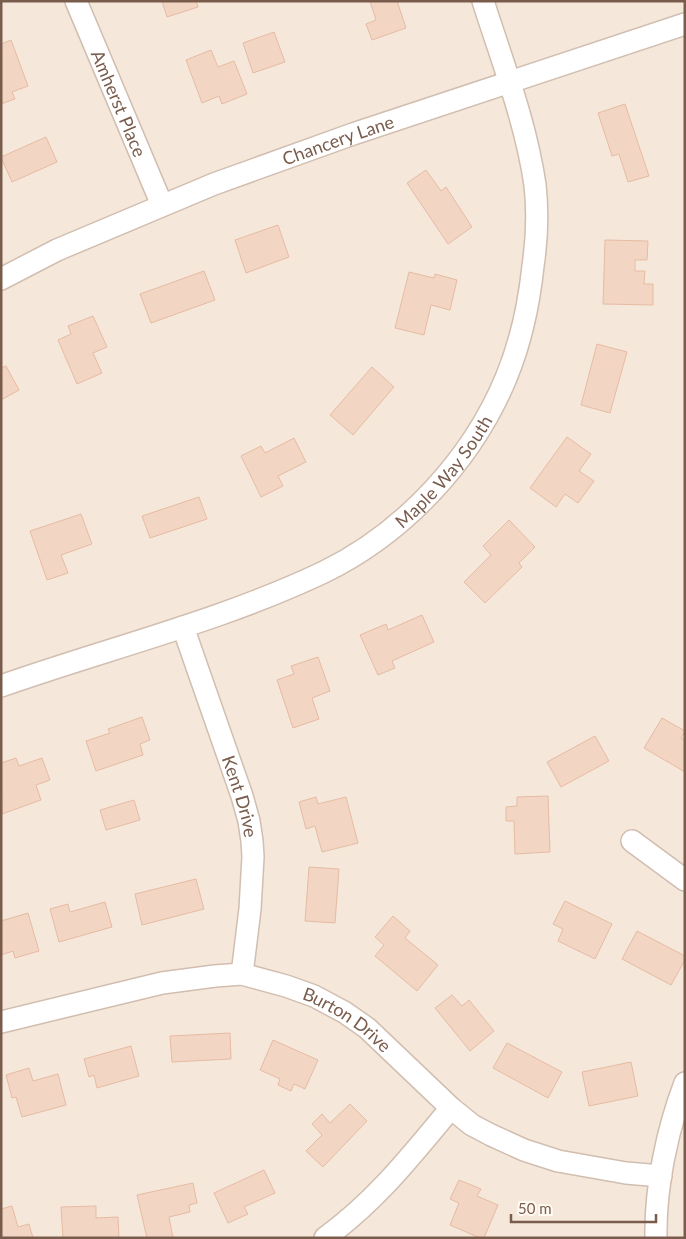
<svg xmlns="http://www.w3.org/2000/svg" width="686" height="1239" viewBox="0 0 686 1239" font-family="Lato,sans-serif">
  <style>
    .residential { fill: #f5e8da }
    .building { fill: #f3d5c3; stroke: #e6bba3 }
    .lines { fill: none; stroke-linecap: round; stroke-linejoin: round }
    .minor-casing { stroke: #d1beb0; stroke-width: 24 }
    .minor { stroke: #fff; stroke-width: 21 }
    .labels { text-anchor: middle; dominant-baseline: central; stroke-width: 4; stroke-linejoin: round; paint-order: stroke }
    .street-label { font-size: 18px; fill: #7a5c4d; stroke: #fffaf3 }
  </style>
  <rect width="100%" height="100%" fill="#fdf6ec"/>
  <path class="residential" d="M 1,1 L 685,1 L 685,1238 L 1,1238 Z"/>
  <path class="building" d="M 162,1 L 196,1 L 198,7 L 167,17 Z
    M 370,1 L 397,1 L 406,28 L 372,40 L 366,24 L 376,20 Z
    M 274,32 L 285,62 L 253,73 L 243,43 Z
    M 11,40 L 28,86 L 12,92 L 15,99 L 1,104 L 1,44 Z
    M 211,50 L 218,67 L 234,61 L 247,94 L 222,104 L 219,96 L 202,103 L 186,60 Z
    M 625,104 L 649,176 L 628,182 L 619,154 L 612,156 L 598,113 Z
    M 46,137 L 57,162 L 12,182 L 1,157 Z
    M 426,170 L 441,191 L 446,187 L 472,227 L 448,244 L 407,183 Z
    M 278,225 L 289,257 L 246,273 L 235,240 Z
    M 605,240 L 648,241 L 647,260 L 635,260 L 635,271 L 645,271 L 644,284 L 653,284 L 653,305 L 603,304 Z
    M 204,271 L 215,300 L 151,323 L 140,294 Z
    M 409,272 L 434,278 L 435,274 L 457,280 L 450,310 L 431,305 L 424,335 L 395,328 Z
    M 93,316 L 107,347 L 93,353 L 102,373 L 77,384 L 58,340 L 71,334 L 68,326 Z
    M 597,344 L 627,352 L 610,413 L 581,405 Z
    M 6,366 L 19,390 L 1,400 L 1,368 Z
    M 372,367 L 394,387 L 353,435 L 330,415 Z
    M 567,437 L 591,454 L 579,471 L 594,481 L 578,503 L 565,494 L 556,507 L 530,488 Z
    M 294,438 L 306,462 L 278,476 L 283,486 L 261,497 L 241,456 L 261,446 L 265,453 Z
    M 199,497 L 207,519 L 150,538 L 142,516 Z
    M 81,514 L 92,544 L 61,555 L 68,573 L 47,580 L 30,531 Z
    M 509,520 L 535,547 L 519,563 L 522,567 L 485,603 L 464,582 L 491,555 L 483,546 Z
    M 422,615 L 434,642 L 392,661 L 395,668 L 378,675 L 360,635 L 386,624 L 388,630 Z
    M 318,657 L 330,691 L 312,698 L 319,719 L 293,728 L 277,680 L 294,674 L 291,666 Z
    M 142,717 L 150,740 L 140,744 L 143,755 L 96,771 L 86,741 L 110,733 L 108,729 Z
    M 662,718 L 685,731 L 681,738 L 685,740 L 685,772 L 644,748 Z
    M 595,736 L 609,761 L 561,787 L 547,762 Z
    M 16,758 L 19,766 L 42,758 L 50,780 L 36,785 L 41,800 L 2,814 L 1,763 Z
    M 548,796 L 550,852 L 515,854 L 514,821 L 506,821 L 506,807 L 517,806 L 517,797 Z
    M 316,797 L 318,804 L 346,797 L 358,843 L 322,852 L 315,826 L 306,829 L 299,802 Z
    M 134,800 L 140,820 L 106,830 L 100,810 Z
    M 309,867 L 339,869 L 335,923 L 305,921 Z
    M 196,879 L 204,909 L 142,925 L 135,894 Z
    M 565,901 L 612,924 L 595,959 L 558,941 L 563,929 L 553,924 Z
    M 105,902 L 112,927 L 59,942 L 50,909 L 68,904 L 70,912 Z
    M 28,913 L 39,951 L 15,958 L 13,951 L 1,955 L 1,921 Z
    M 393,916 L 410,931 L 405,938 L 438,965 L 417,991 L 375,956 L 384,945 L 375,937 Z
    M 637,931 L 685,956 L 685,960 L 671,985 L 622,959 Z
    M 452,995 L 462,1006 L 469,1000 L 494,1031 L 470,1051 L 435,1008 Z
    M 230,1033 L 231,1059 L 172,1062 L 170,1036 Z
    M 273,1040 L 318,1060 L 305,1089 L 294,1084 L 291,1091 L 278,1085 L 280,1079 L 260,1070 Z
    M 507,1043 L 562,1072 L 548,1098 L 493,1068 Z
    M 131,1046 L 139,1076 L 97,1088 L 94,1075 L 89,1077 L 84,1059 Z
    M 631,1062 L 638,1096 L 589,1106 L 582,1072 Z
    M 29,1068 L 33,1081 L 58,1074 L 66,1105 L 22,1117 L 16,1097 L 12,1098 L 6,1075 Z
    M 350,1104 L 367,1121 L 323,1167 L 306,1151 L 322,1135 L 312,1124 L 322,1114 L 330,1123 Z
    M 264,1170 L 275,1193 L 244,1207 L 248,1214 L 228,1223 L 214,1193 Z
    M 459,1180 L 481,1189 L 477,1196 L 498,1205 L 484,1238 L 480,1238 L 450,1225 L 459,1203 L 450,1199 Z
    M 193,1183 L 197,1203 L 189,1205 L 190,1212 L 169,1217 L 173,1238 L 147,1238 L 137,1195 Z
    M 12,1206 L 18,1227 L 29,1224 L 33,1238 L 1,1238 L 1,1209 Z
    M 96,1206 L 96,1218 L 118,1217 L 119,1238 L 63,1238 L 61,1207 Z"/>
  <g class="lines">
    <defs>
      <g id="minor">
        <path id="s1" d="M 76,1 L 162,205"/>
        <path id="s2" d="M 1,279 L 57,250 L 214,184 L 353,134 L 685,24"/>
        <path id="s3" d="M 183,627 L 242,796 L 249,821 L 252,841 L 253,857 L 250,909 L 242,974"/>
        <path id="s4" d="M 1,686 C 109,648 221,621 324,572 C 404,533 472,460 506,378 C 521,342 529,304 533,266 C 537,239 538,212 535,185 C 526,122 502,61 483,1"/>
        <path d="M 632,841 L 685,880"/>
        <path id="s5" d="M 1,1022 L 162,983 L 215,976 L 242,974 L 286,986 L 314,996 L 344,1012 L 367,1028 L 451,1108 L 472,1125 L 491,1135 L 524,1150 L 558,1161 L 626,1173 L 661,1176"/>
        <path d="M 325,1238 C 377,1200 410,1157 451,1108"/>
        <path d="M 656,1238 C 655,1188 667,1130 685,1083"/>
      </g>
    </defs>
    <use href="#minor" class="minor-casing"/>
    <use href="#minor" class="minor"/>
  </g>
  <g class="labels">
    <g class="street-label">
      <text stroke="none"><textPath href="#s1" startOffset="111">Amherst Place</textPath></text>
      <text stroke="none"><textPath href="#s2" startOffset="365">Chancery Lane</textPath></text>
      <text stroke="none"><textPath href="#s4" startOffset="501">Maple Way South</textPath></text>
      <text stroke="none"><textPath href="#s3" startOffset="179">Kent Drive</textPath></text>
      <text stroke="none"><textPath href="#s5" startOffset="362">Burton Drive</textPath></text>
    </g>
  </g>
  <rect width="686" height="1239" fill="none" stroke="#7a5c4d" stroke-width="5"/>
  <path d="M511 1214v8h145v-8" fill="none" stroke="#7a5c4d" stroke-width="2.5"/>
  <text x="518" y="1214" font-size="15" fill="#7a5c4d" stroke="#fffaf3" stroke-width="4" paint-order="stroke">50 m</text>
</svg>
